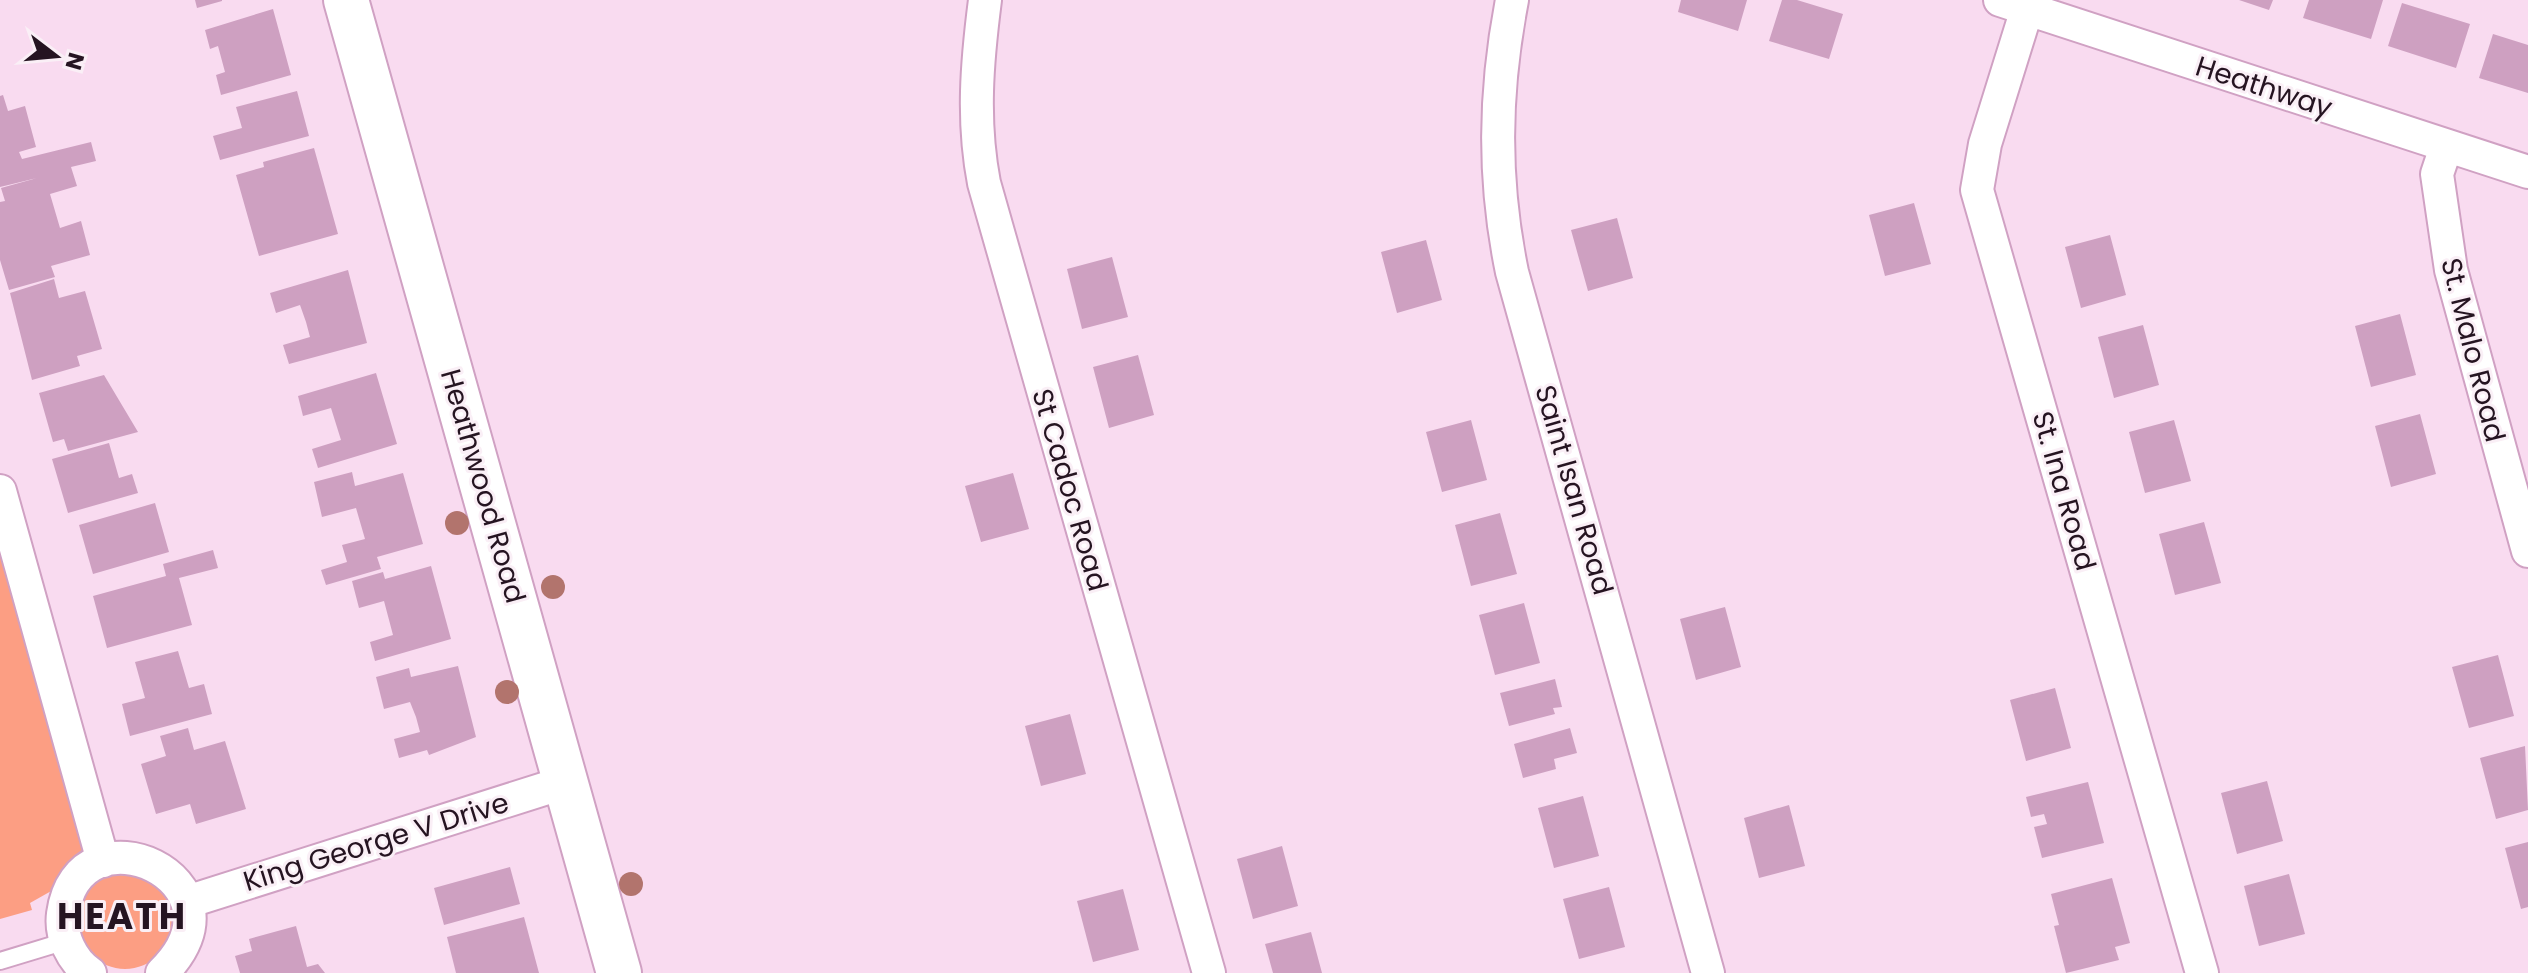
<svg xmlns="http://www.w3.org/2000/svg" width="2528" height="973" viewBox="0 0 2528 973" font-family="Poppins,sans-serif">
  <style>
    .green { fill: #fc9e83 }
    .building { fill: #cea0c1 }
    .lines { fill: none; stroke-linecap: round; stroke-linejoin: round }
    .lane-casing { stroke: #d0a1c3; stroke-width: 20 }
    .street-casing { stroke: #d0a1c3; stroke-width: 36 }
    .secondary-casing { stroke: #d0a1c3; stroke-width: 48 }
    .lane { stroke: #fff; stroke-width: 16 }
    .street { stroke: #fff; stroke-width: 32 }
    .secondary { stroke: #fff; stroke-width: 44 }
    .tree { fill: #b2746d }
    .labels { text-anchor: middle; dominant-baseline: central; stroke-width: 6; stroke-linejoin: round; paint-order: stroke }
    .street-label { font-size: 28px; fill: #251421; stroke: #faeff6 }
    .district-label { font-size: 36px; font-weight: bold; letter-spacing: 2px; fill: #251421; stroke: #faeff6 }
  </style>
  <rect width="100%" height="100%" fill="#f9dbf0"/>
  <path class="green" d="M 0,531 L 86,851 L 53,890 L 30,903 L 32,910 L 0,919 Z
    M77 921a48 48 0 1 1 96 0a48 48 0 1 1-96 0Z"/>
  <path class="building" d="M 195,0 L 222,0 L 222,1 L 197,8 Z
    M 1681,0 L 1747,0 L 1738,31 L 1678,12 Z
    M 1782,0 L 1797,0 L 1843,14 L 1829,59 L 1769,41 Z
    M 2239,0 L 2273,0 L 2269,10 Z
    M 2309,0 L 2383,0 L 2371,39 L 2303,18 Z
    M 2402,3 L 2470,24 L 2456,68 L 2388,46 Z
    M 273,9 L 291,75 L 221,95 L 216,75 L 225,72 L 218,46 L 210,49 L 205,30 Z
    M 2493,34 L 2528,45 L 2528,93 L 2479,78 Z
    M 297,91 L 309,136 L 220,160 L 213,136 L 242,128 L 236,107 Z
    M 3,95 L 8,111 L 25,106 L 36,147 L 19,152 L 22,159 L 91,142 L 96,161 L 71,167 L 77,186 L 50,194 L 60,228 L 81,221 L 90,255 L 51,266 L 55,277 L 9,290 L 0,260 L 0,202 L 5,201 L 1,188 L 37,178 L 0,187 L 0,96 Z
    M 314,148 L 338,234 L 259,256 L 236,175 L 264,167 L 263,162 Z
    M 1914,203 L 1931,264 L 1885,276 L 1869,215 Z
    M 1617,218 L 1633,278 L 1588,291 L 1571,230 Z
    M 2110,235 L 2126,295 L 2081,308 L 2065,247 Z
    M 1426,240 L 1442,300 L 1397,313 L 1381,252 Z
    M 1112,257 L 1128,317 L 1082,329 L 1067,269 Z
    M 348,270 L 367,343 L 289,364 L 283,345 L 310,337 L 306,322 L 300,305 L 276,313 L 270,293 Z
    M 54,279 L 59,298 L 85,291 L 102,349 L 77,356 L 80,366 L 32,380 L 10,293 Z
    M 2400,314 L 2416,375 L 2371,387 L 2355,326 Z
    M 2143,325 L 2159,385 L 2114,398 L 2098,337 Z
    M 1138,355 L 1154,415 L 1109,428 L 1093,367 Z
    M 376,373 L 397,444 L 318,468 L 312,449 L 341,440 L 331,408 L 303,416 L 298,396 Z
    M 104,375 L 138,432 L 68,451 L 64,439 L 53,442 L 39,393 Z
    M 2420,414 L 2436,474 L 2391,487 L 2375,426 Z
    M 1471,420 L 1487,480 L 1442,492 L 1426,432 Z
    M 2174,420 L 2191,481 L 2145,493 L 2129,432 Z
    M 109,443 L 119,478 L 132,474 L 138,493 L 68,513 L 52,459 Z
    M 352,472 L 355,486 L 403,473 L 423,544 L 377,557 L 381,569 L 326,585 L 321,570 L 347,562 L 342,545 L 365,539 L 356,508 L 322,517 L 314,482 Z
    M 1013,473 L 1029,529 L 981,542 L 965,486 Z
    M 155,503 L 169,552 L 93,574 L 79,525 Z
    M 1500,513 L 1517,574 L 1471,586 L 1455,525 Z
    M 2204,522 L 2221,583 L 2175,595 L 2159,534 Z
    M 213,550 L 218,568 L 179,578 L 192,625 L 107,648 L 93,596 L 166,576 L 163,564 Z
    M 431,566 L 451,639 L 375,661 L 370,642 L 393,635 L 384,601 L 359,608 L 352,581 L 383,572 L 385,579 Z
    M 1524,603 L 1540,663 L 1495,675 L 1479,615 Z
    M 1725,607 L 1741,667 L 1696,680 L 1680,619 Z
    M 178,651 L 189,688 L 204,684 L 212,714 L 130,736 L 122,704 L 145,698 L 135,662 Z
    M 2498,655 L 2514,716 L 2469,728 L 2452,667 Z
    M 458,666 L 476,737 L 429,755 L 427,750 L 399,758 L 394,739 L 420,732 L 416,717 L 410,702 L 384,709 L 376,677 L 409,668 L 411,677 Z
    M 1555,679 L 1562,707 L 1553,708 L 1555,714 L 1509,726 L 1500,693 Z
    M 2055,688 L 2071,748 L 2026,761 L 2010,700 Z
    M 1070,714 L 1086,774 L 1041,786 L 1025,726 Z
    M 188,728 L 194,750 L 225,741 L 246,809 L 196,824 L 190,804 L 156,814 L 141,764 L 166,756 L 160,736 Z
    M 1570,728 L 1577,753 L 1554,759 L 1556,769 L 1523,778 L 1514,744 Z
    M 2525,746 L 2528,810 L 2496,819 L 2480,758 Z
    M 2267,781 L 2283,841 L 2237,854 L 2221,793 Z
    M 2088,782 L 2104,843 L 2042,858 L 2034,827 L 2047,824 L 2044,814 L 2031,817 L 2026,797 Z
    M 1583,796 L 1599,856 L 1554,868 L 1538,808 Z
    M 1789,805 L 1805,866 L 1759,878 L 1744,818 Z
    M 2528,842 L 2528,907 L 2521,909 L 2505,848 Z
    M 1282,846 L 1298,906 L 1253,919 L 1237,859 Z
    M 510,867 L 520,904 L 444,925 L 434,888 Z
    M 2289,874 L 2305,934 L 2259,946 L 2244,886 Z
    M 2112,878 L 2130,943 L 2115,947 L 2119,960 L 2066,973 L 2054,926 L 2059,925 L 2051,894 Z
    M 1609,887 L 1625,947 L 1579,959 L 1563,899 Z
    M 1123,889 L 1139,950 L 1093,962 L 1077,901 Z
    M 524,917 L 539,973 L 456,973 L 447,937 Z
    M 296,926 L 307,967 L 318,964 L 325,973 L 240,973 L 235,956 L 252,951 L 249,939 Z
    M 1311,932 L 1322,973 L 1273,973 L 1265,944 Z"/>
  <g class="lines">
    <defs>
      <path id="lane" d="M 0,961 L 66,941"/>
      <path id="street" d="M 985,0 C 977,62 972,121 984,183 L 1209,973
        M 1512,0 C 1494,93 1493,180 1512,272 L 1708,973
        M 2000,0 L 2528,172
        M 2027,9 L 1985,144 L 1977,190 L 2202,973
        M 2446,147 L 2437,174 L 2451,270 L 2528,551
        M 0,491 L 103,861
        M 187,902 L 566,782
        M 90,973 C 72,961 60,936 63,914 C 78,800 257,880 162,973"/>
      <path id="secondary" d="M 346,0 L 619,973"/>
    </defs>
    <use href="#lane" class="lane-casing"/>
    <use href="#street" class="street-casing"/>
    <use href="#secondary" class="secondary-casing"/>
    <use href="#lane" class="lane"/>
    <use href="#street" class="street"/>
    <use href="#secondary" class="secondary"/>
  </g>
  <g class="tree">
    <circle cx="457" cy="523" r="12"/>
    <circle cx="553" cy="587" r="12"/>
    <circle cx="507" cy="692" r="12"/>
    <circle cx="631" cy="884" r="12"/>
  </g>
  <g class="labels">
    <g class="street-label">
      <text transform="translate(2264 87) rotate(18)">Heathway</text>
      <text transform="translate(2473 350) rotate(76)">St. Malo Road</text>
      <text transform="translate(483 486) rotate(74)">Heathwood Road</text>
      <text transform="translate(1070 490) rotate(74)">St Cadoc Road</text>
      <text transform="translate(1574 490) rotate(74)">Saint Isan Road</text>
      <text transform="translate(2064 491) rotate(74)">St. Ina Road</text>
      <text transform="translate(376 842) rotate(-17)">King George V Drive</text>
    </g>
    <g class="district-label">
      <text x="122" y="916">HEATH</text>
    </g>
  </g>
  <g transform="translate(56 56) rotate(106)" stroke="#faeff6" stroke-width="6" paint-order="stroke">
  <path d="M0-6L14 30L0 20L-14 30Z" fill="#251421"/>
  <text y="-12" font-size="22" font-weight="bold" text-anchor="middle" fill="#251421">N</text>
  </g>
</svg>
